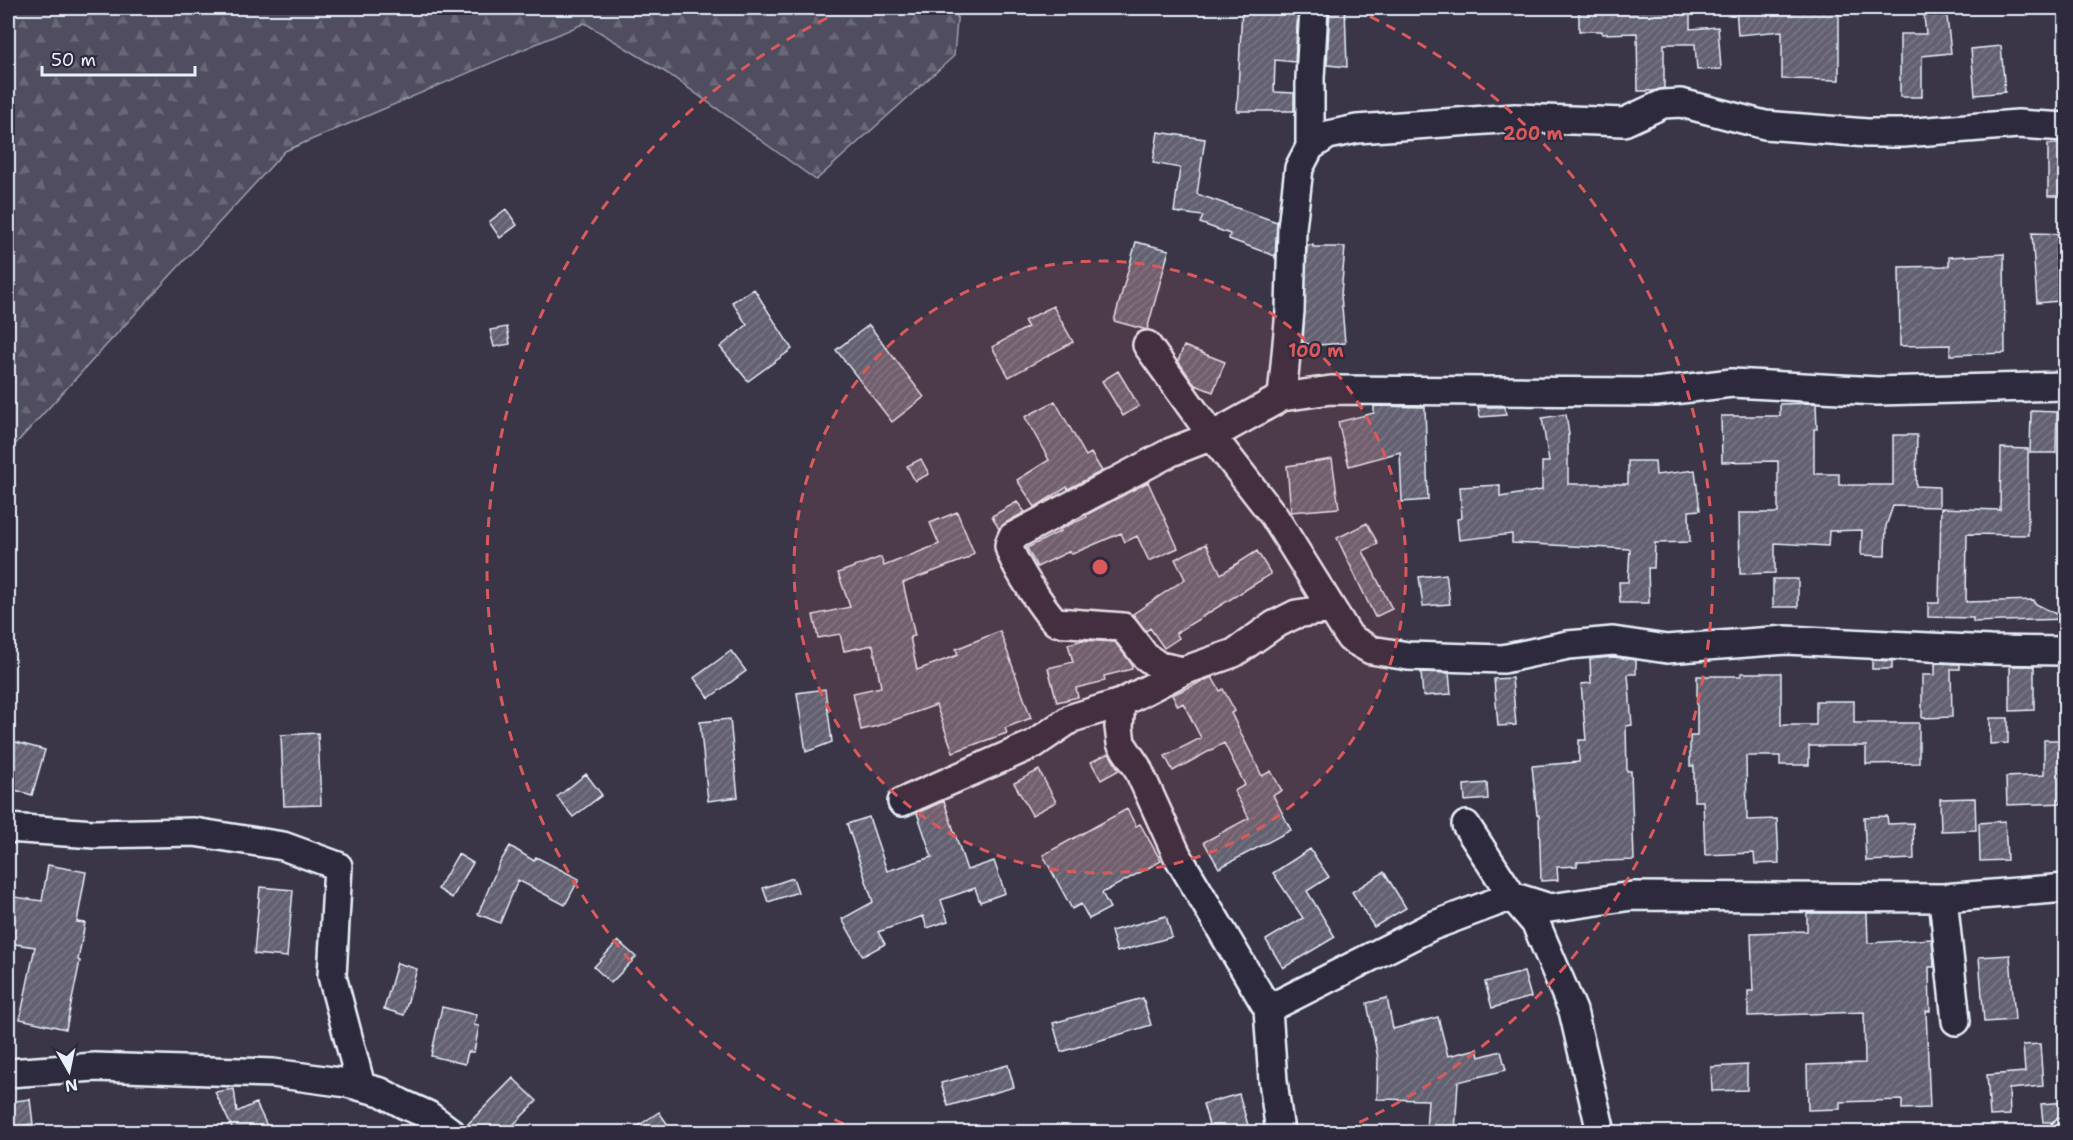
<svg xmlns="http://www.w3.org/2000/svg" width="2073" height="1140" viewBox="0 0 2073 1140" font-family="'Shantell Sans',sans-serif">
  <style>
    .forest { fill: url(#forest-firs); stroke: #9ca0ac; stroke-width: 1.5 }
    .building { fill: url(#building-hatch); stroke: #e8f1f8; stroke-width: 1.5 }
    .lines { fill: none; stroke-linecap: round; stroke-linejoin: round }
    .minor-casing { stroke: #e8f1f8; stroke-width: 32 }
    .minor { stroke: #2f2a3d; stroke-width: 27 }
    .ring { fill: none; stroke: #da5a5c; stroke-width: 3; stroke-dasharray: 10 8 }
    .centre { fill: #da5a5c; stroke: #2f2a3d; stroke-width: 3 }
    .ring-label { font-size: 18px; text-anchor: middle; font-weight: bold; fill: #da5a5c; stroke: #2f2a3d; stroke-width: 4.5; stroke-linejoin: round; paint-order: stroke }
  </style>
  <defs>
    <pattern id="forest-firs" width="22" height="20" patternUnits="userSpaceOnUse" patternTransform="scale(1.5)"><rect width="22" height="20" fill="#504e5f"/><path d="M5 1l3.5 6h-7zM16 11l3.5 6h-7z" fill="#696877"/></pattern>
    <pattern id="building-hatch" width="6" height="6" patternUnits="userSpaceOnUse" patternTransform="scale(1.5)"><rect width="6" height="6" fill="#636171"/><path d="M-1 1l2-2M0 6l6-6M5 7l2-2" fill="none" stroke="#797886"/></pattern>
  </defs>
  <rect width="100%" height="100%" fill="#3a3648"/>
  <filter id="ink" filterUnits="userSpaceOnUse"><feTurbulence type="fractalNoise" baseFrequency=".0167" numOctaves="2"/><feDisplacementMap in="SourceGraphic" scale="12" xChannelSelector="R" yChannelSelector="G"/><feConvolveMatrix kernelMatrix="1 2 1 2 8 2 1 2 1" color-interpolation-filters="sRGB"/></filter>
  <g filter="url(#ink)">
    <path class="forest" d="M 8,8 L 958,8 L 954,56 L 816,180 L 670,75 L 585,23 L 285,151 L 8,452 Z"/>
    <path class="building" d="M 1242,8 L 1298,8 L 1295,62 L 1275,60 L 1274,92 L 1294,93 L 1294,111 L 1237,111 Z
      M 1330,8 L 1345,8 L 1347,67 L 1327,65 Z
      M 1579,8 L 1690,8 L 1690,29 L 1718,27 L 1721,69 L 1697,70 L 1695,44 L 1664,44 L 1664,88 L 1653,91 L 1638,91 L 1637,33 L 1602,34 L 1602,31 L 1579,31 Z
      M 1736,8 L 1839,8 L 1839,80 L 1782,79 L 1782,31 L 1738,35 Z
      M 1923,8 L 1946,8 L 1951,53 L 1922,56 L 1922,97 L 1900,97 L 1900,34 L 1926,34 Z
      M 2001,46 L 2005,92 L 1975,95 L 1971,49 Z
      M 1158,132 L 1205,139 L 1197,194 L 1277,222 L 1275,259 L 1275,256 L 1229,239 L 1230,234 L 1200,223 L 1203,216 L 1174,212 L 1180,168 L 1153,163 Z
      M 2048,144 L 2066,144 L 2066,196 L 2048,196 Z
      M 506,209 L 517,225 L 500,238 L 489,222 Z
      M 2032,233 L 2066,234 L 2066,253 L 2056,253 L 2059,301 L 2037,303 Z
      M 1136,242 L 1169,250 L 1147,330 L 1114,321 Z
      M 1307,245 L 1313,245 L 1313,247 L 1345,247 L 1341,295 L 1345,343 L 1318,345 L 1303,343 Z
      M 2004,254 L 2005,353 L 1950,355 L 1950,345 L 1900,346 L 1899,267 L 1949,266 L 1949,257 Z
      M 754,289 L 792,349 L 748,381 L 720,347 L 747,325 L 732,302 Z
      M 1053,306 L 1073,342 L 1009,377 L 992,347 L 1028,327 L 1024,321 Z
      M 869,325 L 924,397 L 892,422 L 836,350 Z
      M 507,327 L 510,344 L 494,347 L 490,330 Z
      M 1184,346 L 1225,362 L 1213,392 L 1195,385 L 1178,361 Z
      M 1118,371 L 1139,406 L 1123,416 L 1102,381 Z
      M 1055,401 L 1086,456 L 1091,453 L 1102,471 L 1068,489 L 1067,487 L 1035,507 L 1017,480 L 1049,460 L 1025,417 Z
      M 1816,403 L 1817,429 L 1814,429 L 1814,474 L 1839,474 L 1839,485 L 1893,485 L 1893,435 L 1917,435 L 1916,486 L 1939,487 L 1939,507 L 1893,506 L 1886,526 L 1885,556 L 1861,555 L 1862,530 L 1829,531 L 1828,546 L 1775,543 L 1775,573 L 1740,574 L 1739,513 L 1778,513 L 1778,461 L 1722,462 L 1721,416 L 1780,416 L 1780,404 Z
      M 1374,406 L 1425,407 L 1428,500 L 1402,502 L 1400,452 L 1349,466 L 1338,422 L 1374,413 Z
      M 1478,407 L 1505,407 L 1506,415 L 1480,417 Z
      M 2031,411 L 2057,412 L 2056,453 L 2030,453 Z
      M 1566,414 L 1569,435 L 1568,435 L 1568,484 L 1628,484 L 1628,461 L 1655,461 L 1656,475 L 1695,470 L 1700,510 L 1689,511 L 1690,542 L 1655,543 L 1654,568 L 1648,568 L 1649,603 L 1620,603 L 1619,582 L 1628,582 L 1630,549 L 1512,543 L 1512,534 L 1459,540 L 1457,519 L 1462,518 L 1460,487 L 1500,485 L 1500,497 L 1542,490 L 1542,462 L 1549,462 L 1542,418 Z
      M 2001,448 L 2028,449 L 2028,535 L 1967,534 L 1966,602 L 2034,600 L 2034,603 L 2066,619 L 1973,622 L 1973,618 L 1928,617 L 1928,603 L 1939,603 L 1941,508 L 2000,510 Z
      M 921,459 L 929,474 L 915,481 L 907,466 Z
      M 1332,459 L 1339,508 L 1291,512 L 1287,466 Z
      M 1148,482 L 1178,548 L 1149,561 L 1137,536 L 1125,542 L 1121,533 L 1072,554 L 1070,551 L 1037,567 L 1027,548 L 1061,531 L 1060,529 L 1087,517 L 1086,515 Z
      M 1017,502 L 1025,512 L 1005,523 L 999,529 L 992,516 Z
      M 957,512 L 974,553 L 966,559 L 903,583 L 915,636 L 910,637 L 917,670 L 958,655 L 956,649 L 1000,631 L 1031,718 L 1005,728 L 1007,733 L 953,752 L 936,705 L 877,726 L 861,730 L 853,693 L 881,687 L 873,645 L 844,651 L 840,634 L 818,638 L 813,615 L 850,607 L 838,573 L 881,557 L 884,566 L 939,544 L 930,523 Z
      M 1367,523 L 1378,544 L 1363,551 L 1392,609 L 1375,617 L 1337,538 Z
      M 1206,544 L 1221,574 L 1257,551 L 1271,574 L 1176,633 L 1179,638 L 1164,648 L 1150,628 L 1146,631 L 1133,614 L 1185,579 L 1175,559 Z
      M 1446,574 L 1450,604 L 1423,606 L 1419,577 Z
      M 1773,579 L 1798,579 L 1798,607 L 1773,607 Z
      M 1080,640 L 1115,642 L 1131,663 L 1132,669 L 1104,676 L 1105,681 L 1076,688 L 1078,697 L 1057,702 L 1048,668 L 1073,662 L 1068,644 L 1080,641 Z
      M 731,651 L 746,671 L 709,698 L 694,678 Z
      M 1613,657 L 1636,660 L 1636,674 L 1628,674 L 1632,725 L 1626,726 L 1627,771 L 1631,771 L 1634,860 L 1577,862 L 1577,866 L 1557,867 L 1558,880 L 1541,881 L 1539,815 L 1537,815 L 1532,766 L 1579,762 L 1579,740 L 1586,740 L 1581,684 L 1591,683 L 1590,659 Z
      M 1872,660 L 1892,661 L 1892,669 L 1872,669 Z
      M 1935,663 L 1960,664 L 1960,669 L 1951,669 L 1952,717 L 1922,718 L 1922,675 L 1935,675 Z
      M 2010,666 L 2034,666 L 2034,710 L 2010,711 Z
      M 1421,672 L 1449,673 L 1451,694 L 1423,696 Z
      M 1741,673 L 1781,673 L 1781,725 L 1816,725 L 1816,701 L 1854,701 L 1854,723 L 1919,723 L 1919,763 L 1866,764 L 1866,746 L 1809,746 L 1809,765 L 1780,765 L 1780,756 L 1746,756 L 1747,820 L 1777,819 L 1779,863 L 1755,864 L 1754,853 L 1705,855 L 1703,801 L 1694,801 L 1694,766 L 1690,766 L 1690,736 L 1697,736 L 1697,676 L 1741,676 Z
      M 1212,677 L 1220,691 L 1223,689 L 1235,711 L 1231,713 L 1262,776 L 1271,771 L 1282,791 L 1273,795 L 1291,830 L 1219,868 L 1204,842 L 1249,818 L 1234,791 L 1245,785 L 1224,743 L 1173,771 L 1165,756 L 1201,738 L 1183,703 L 1178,706 L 1172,695 Z
      M 1512,678 L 1516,725 L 1498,726 L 1494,679 Z
      M 825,689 L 832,742 L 806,752 L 797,693 Z
      M 1990,718 L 2008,718 L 2008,743 L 1990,744 Z
      M 730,719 L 738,797 L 708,801 L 700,722 Z
      M 318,733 L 321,805 L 284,806 L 281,735 Z
      M 8,740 L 45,750 L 32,795 L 8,788 Z
      M 2044,740 L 2066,740 L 2066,803 L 2007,805 L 2006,777 L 2044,775 Z
      M 1109,753 L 1119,770 L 1101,780 L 1091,762 Z
      M 1039,770 L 1056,802 L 1032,815 L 1014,783 Z
      M 586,774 L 602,795 L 573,817 L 557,797 Z
      M 1487,783 L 1488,799 L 1465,801 L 1464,785 Z
      M 1975,798 L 1976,830 L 1941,831 L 1940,799 Z
      M 944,801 L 967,870 L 994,861 L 1005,893 L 980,902 L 975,888 L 941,900 L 948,921 L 927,928 L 923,916 L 878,932 L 885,944 L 863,956 L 842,919 L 873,902 L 847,824 L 869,817 L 887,871 L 932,857 L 917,813 Z
      M 1127,809 L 1136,826 L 1140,824 L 1161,861 L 1102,893 L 1110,908 L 1089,919 L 1081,904 L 1072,909 L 1043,855 Z
      M 1887,816 L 1888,824 L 1913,823 L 1914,859 L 1866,861 L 1864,817 Z
      M 2005,821 L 2007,860 L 1980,861 L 1979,823 Z
      M 510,846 L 534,861 L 536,857 L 579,879 L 565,905 L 518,880 L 500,923 L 478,914 L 499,864 Z
      M 1310,849 L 1329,877 L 1307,891 L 1335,937 L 1283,968 L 1266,940 L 1303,918 L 1273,873 Z
      M 458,854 L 473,863 L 452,898 L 438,889 Z
      M 48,865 L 86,872 L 77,922 L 85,923 L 78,960 L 80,961 L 66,1029 L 20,1019 L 35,947 L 8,943 L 8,896 L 42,901 Z
      M 1384,872 L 1406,908 L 1374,927 L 1352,892 Z
      M 793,878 L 798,892 L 768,902 L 763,888 Z
      M 260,887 L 293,890 L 287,957 L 254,954 Z
      M 1807,913 L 1867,913 L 1868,943 L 1932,939 L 1934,967 L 1929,967 L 1930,1011 L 1926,1011 L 1930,1108 L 1902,1109 L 1902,1100 L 1840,1102 L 1840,1109 L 1808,1110 L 1807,1065 L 1865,1063 L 1864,1012 L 1748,1016 L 1748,991 L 1753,991 L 1751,933 L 1807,931 Z
      M 1166,916 L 1172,937 L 1117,952 L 1111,931 Z
      M 618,941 L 636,957 L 611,983 L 594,967 Z
      M 2010,955 L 2015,1020 L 1984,1022 L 1979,957 Z
      M 397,963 L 417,969 L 404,1015 L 384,1009 Z
      M 1524,972 L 1531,997 L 1492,1008 L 1485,982 Z
      M 1143,998 L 1151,1025 L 1061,1052 L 1053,1023 Z
      M 1387,998 L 1393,1029 L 1438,1017 L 1448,1056 L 1477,1049 L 1479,1057 L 1501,1051 L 1506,1070 L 1458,1082 L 1455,1132 L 1426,1131 L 1428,1100 L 1377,1099 L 1378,1058 L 1367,1003 Z
      M 442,1007 L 477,1015 L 474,1025 L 479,1026 L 474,1052 L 468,1052 L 465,1064 L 431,1056 Z
      M 2040,1044 L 2043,1086 L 2009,1089 L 2010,1115 L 1990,1116 L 1987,1075 L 2025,1072 L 2023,1045 Z
      M 1008,1065 L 1014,1087 L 948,1106 L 941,1083 Z
      M 1747,1065 L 1747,1090 L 1712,1091 L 1711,1067 Z
      M 513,1078 L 537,1101 L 506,1132 L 476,1132 L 467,1125 Z
      M 234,1089 L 237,1112 L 256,1103 L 270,1132 L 234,1132 L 215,1092 Z
      M 1239,1094 L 1250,1132 L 1211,1132 L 1203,1104 Z
      M 30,1099 L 33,1124 L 8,1127 L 8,1102 Z
      M 2066,1102 L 2066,1115 L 2059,1117 L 2053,1122 L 2043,1122 L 2041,1104 Z
      M 659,1112 L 673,1132 L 629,1132 Z"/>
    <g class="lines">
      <defs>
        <path id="minor" d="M 1310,147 L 1310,78 L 1314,8
          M 1147,345 L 1212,436 L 1274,516 L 1350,638 L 1371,650 L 1408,656 L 1503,659 L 1568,645 L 1613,641 L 1667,649 L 1786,640 L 1990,650 L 2066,651
          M 1282,397 L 1290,311 L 1292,228 L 1299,168 L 1310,147 L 1328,135 L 1357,129 L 1515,118 L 1624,122 L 1663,104 L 1681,103 L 1765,125 L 1867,133 L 1903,133 L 2018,124 L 2066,127
          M 1183,671 L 1159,666 L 1145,656 L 1123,627 L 1056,622 C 1046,614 1010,559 1009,546 C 1009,543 1011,540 1012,537 L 1171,452 L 1212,436 L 1282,397 L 1331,390 L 1656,392 L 1732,383 L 1877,391 L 2066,386
          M 1121,703 L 1119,727 L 1121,743 L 1137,767 L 1177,855 L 1268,1009 L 1273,1081 L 1280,1132
          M 902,802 L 1034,744 L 1072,718 L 1121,703 L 1183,671 L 1234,653 L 1274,625 L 1296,614 L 1330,609
          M 1466,825 L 1512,896 L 1536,924 L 1573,1011 L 1601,1132
          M 8,828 L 94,834 L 194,832 L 283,846 L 338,866 L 332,976 L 361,1086
          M 1943,898 L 1956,1021
          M 1268,1009 L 1432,926 L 1512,896 L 1550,908 L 1632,896 L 1943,898 L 2066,888
          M 8,1073 L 95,1067 L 273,1073 L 347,1083 L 381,1092 L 403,1104 L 428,1115 L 451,1132
          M 2064,1132 L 2066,1131"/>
      </defs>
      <use href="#minor" class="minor-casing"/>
      <use href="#minor" class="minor"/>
    </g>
  </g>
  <circle cx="1100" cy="567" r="306" fill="#da5a5c" fill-opacity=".12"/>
  <g class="ring">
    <circle cx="1100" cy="567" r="306"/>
    <path d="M860 1131A613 613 0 0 1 846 9M1354 9A613 613 0 0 1 1340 1131"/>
  </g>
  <circle cx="1100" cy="567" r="9" class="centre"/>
  <g class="ring-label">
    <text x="1533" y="140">200 m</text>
    <text x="1316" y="357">100 m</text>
  </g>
  <rect width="2073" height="1140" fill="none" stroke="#2f2a3d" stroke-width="30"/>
  <rect x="15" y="15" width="2043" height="1110" fill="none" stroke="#e8f1f8" stroke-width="2" filter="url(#ink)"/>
  <g transform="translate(69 1071) rotate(171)" stroke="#2f2a3d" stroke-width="4.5" paint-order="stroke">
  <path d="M0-4.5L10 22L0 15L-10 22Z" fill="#e8f1f8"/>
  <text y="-9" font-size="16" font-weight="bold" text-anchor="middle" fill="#e8f1f8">N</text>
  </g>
  <path d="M42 66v9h153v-9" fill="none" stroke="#e8f1f8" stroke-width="3"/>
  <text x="51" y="66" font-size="18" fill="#e8f1f8" stroke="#2f2a3d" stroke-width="4.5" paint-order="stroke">50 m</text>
</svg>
